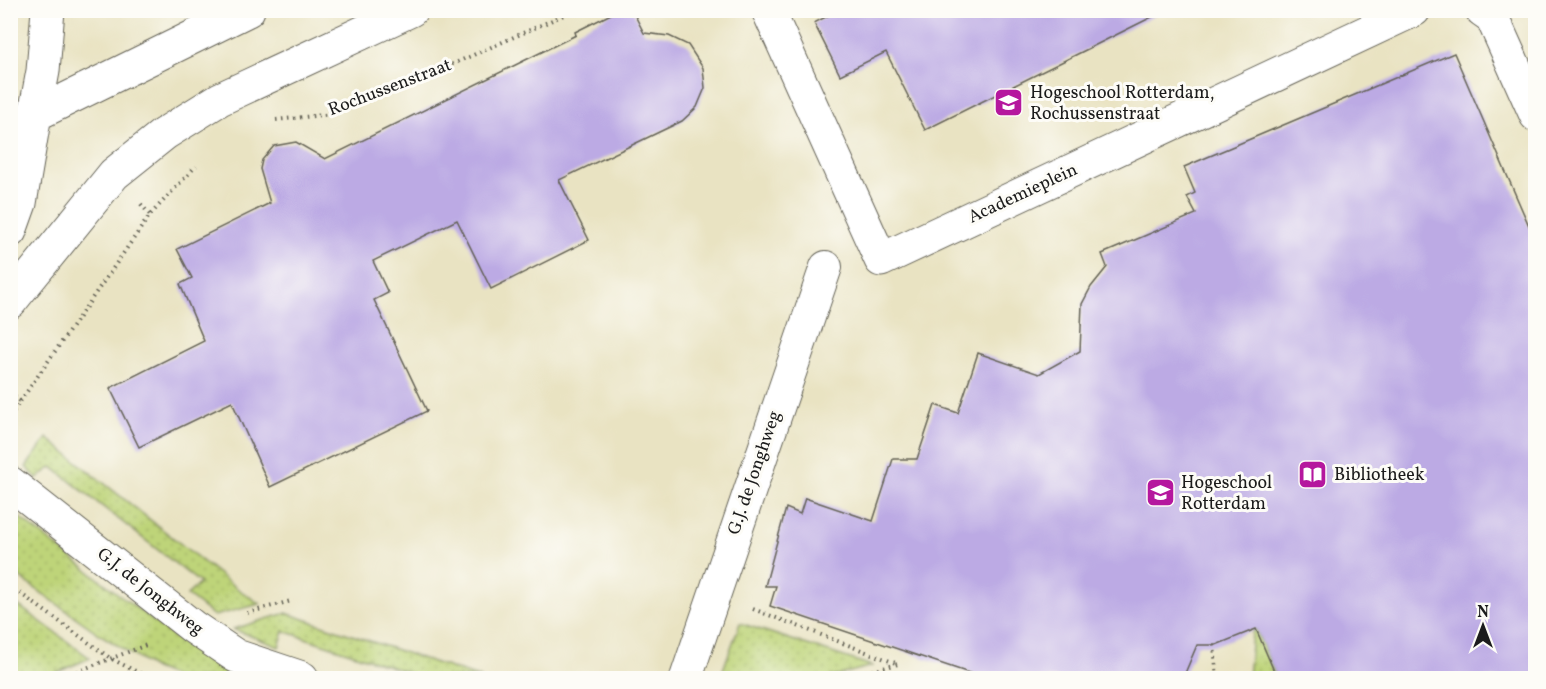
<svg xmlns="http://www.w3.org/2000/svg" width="1546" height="689" viewBox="0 0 1546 689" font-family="Vollkorn,serif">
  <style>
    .grass { fill: url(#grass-dots); stroke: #6d784a; stroke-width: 1.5 }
    .building { fill: #bcaae4 }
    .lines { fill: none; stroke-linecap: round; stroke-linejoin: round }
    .pedestrian-casing { stroke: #646256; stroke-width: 34 }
    .minor-casing { stroke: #646256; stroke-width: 35 }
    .tertiary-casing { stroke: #646256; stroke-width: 35 }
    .path { stroke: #646256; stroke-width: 4; stroke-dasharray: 1.5 4.5; stroke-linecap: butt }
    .pedestrian { stroke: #fff; stroke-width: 32 }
    .minor { stroke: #fff; stroke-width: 33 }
    .tertiary { stroke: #fff; stroke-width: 33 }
    .labels { text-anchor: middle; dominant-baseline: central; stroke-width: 6; stroke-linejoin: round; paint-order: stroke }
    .street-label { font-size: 18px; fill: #1c1c1c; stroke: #fdfcf7 }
    .poi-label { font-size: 18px; fill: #1c1c1c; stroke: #fdfcf7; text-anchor: start }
  </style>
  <defs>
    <pattern id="grass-dots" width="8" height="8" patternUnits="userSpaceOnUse" patternTransform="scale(1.5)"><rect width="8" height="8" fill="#bed479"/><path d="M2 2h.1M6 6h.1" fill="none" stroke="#a3b568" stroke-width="1.8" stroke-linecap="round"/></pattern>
  </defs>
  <rect width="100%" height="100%" fill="#fdfcf7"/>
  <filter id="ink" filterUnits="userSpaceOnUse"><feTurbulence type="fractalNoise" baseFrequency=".0167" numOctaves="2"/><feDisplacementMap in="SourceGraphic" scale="12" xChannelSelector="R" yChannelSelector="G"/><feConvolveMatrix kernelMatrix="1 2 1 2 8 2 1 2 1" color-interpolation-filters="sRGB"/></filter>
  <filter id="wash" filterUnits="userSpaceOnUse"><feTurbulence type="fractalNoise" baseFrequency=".008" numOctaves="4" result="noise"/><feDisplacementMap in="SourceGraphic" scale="24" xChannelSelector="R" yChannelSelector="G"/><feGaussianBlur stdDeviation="1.35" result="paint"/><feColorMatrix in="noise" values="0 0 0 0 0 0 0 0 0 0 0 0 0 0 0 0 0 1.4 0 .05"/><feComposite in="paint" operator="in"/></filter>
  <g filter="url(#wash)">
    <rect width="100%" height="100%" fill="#e9e3c2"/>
    <path class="grass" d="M 47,438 L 235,587 L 260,604 L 214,616 L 187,595 L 200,583 L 52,467 L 37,478 L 26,467 Z
      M 11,511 L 188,648 L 236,678 L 177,678 L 155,669 L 99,634 L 11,571 Z
      M 10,600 L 11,600 L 90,658 L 44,678 L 11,678 Z
      M 286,613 L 481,678 L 425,678 L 284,631 L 279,647 L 233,629 Z
      M 740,623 L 872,666 L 829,678 L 720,678 Z
      M 1253,623 L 1277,678 L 1248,678 Z"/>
    <g id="blocks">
      <path class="building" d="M 619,10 L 632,10 L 644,33 L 669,36 L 688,45 L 703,68 L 705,88 L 697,107 L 682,121 L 559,180 L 589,240 L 491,289 L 457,220 L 373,261 L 388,293 L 374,300 L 427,411 L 270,487 L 232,402 L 139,447 L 110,388 L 204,341 L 180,284 L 192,278 L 177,249 L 270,203 L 260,169 L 262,160 L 274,146 L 296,142 L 325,159 L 576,35 L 575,32 Z
        M 839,10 L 1166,10 L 925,130 L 886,52 L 840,75 L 814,23 Z
        M 1454,53 L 1536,242 L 1536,678 L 1277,678 L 1256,629 L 1216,645 L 1197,645 L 1183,678 L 984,678 L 770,606 L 776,586 L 765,586 L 786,508 L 800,514 L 805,498 L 873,521 L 893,459 L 917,459 L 935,405 L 958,413 L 978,353 L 1039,374 L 1080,351 L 1082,304 L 1091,287 L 1107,267 L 1102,254 L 1196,214 L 1187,197 L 1195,193 L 1184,167 Z"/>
    </g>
  </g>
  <g filter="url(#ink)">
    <use href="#blocks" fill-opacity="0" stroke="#646256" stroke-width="1.5"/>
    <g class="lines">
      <defs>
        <path id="pedestrian" d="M 686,678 L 826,267"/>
        <path id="minor" d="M 768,10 L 881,260 L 1414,10
          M 1482,10 L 1492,17 L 1536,115
          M 35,114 L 43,71 L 48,10
          M 10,483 L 193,627 L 236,656 L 302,678"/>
        <path id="tertiary" d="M 10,127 L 248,10
          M 10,231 L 20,203 L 35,114
          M 10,302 L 114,174 L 164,134 L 220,99 L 411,10"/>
      </defs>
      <use href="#pedestrian" class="pedestrian-casing"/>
      <use href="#minor" class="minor-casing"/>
      <use href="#tertiary" class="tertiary-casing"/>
      <path class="path" d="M 276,120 L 332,114 L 410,83 L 575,10
        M 141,204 L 150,215
        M 10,392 L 21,402
        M 10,416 L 150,215 L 196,166
        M 10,586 L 110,658 L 149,678
        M 753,609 L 898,664 L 846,678
        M 247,613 L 291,601
        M 1214,645 L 1217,678
        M 60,678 L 149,644"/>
      <use href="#pedestrian" class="pedestrian"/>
      <use href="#minor" class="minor"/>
      <use href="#tertiary" class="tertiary"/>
    </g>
  </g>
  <defs>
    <symbol id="university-square" viewBox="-11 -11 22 22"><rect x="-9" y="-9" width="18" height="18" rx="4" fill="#b5179e" stroke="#fdfcf7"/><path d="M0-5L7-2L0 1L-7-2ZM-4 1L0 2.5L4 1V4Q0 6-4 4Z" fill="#fff"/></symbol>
    <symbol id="library-square" viewBox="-11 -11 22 22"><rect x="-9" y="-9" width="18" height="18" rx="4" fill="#b5179e" stroke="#fdfcf7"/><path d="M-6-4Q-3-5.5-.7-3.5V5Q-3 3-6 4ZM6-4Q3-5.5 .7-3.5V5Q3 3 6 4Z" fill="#fff"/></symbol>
  </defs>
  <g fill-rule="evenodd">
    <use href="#university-square" x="992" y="86" width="33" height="33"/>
    <use href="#library-square" x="1296" y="458" width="33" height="33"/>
    <use href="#university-square" x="1144" y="476" width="33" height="33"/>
  </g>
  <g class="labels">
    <g class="street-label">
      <text transform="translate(390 88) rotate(-21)">Rochussenstraat</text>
      <text transform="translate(1023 194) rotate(-25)">Academieplein</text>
      <text transform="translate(755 473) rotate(-71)">G.J. de Jonghweg</text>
      <text transform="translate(150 592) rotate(38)">G.J. de Jonghweg</text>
    </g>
    <g class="poi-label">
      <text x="1030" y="93">Hogeschool Rotterdam,<tspan x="1030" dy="21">Rochussenstraat</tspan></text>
      <text x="1334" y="475">Bibliotheek</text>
      <text x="1181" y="483">Hogeschool<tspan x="1181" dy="21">Rotterdam</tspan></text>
    </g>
  </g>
  <rect width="1546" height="689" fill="none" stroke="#fdfcf7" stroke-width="36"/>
  <g transform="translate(1483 626)" stroke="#fdfcf7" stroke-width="4.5" paint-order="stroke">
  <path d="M0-4.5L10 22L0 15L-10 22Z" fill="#1c1c1c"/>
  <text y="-9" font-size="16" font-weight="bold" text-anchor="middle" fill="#1c1c1c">N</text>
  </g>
</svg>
